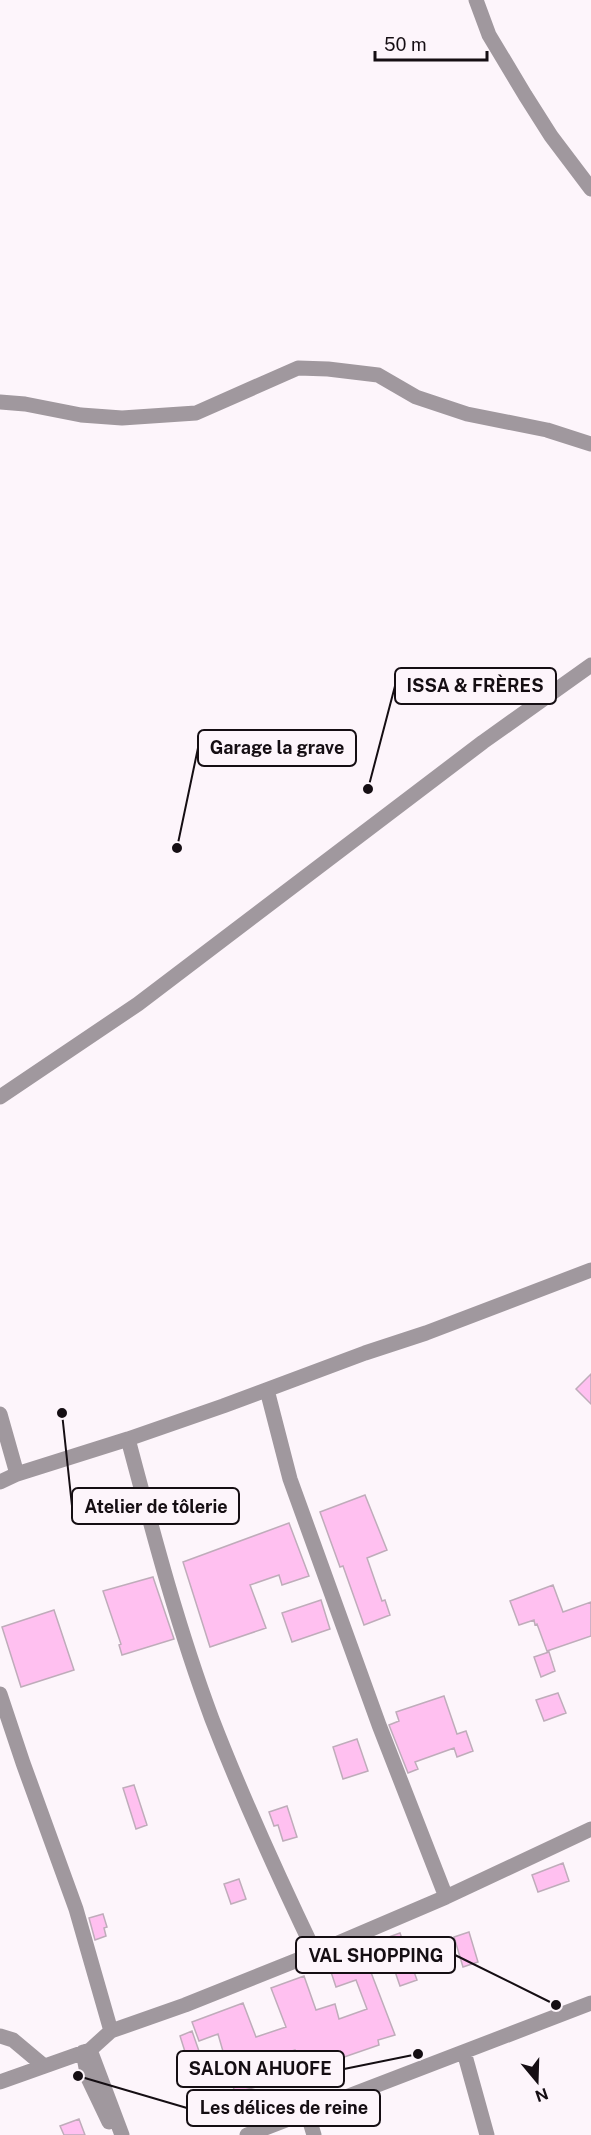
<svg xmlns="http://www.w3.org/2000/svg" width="591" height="2135" viewBox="0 0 591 2135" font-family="'Public Sans',sans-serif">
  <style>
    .building { fill: #ffc0f0; stroke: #bfacba; stroke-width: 1.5 }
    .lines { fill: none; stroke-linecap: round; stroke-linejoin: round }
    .minor { stroke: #a0989e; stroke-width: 15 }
    .leader { fill: none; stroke: #150e13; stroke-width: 2 }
    .callout-dot { fill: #150e13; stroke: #fdf5fb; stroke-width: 2 }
    .callout { fill: #fdf5fb; stroke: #150e13; stroke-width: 2 }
    .callout-label { font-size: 18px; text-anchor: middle; font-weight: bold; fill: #150e13 }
  </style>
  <rect width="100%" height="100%" fill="#fdf5fb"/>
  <path class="building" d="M 591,1374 L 591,1404 L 576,1389 Z
    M 365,1495 L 387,1550 L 367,1558 L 382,1601 L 385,1600 L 390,1615 L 364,1625 L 343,1566 L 340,1567 L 320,1512 Z
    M 289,1523 L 309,1576 L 282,1585 L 279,1575 L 250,1585 L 266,1628 L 210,1647 L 183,1562 Z
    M 153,1577 L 174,1639 L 122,1655 L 119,1645 L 121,1644 L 103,1591 Z
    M 553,1585 L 563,1612 L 591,1602 L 591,1636 L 547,1651 L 537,1624 L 535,1625 L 534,1620 L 519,1625 L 510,1601 Z
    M 321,1600 L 330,1629 L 292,1642 L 282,1613 Z
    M 54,1610 L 74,1670 L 21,1687 L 2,1627 Z
    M 549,1652 L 555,1671 L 541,1677 L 534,1657 Z
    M 558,1693 L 566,1713 L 544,1721 L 536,1700 Z
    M 444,1696 L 457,1734 L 466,1731 L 473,1751 L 457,1757 L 454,1748 L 415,1762 L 418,1769 L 408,1773 L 389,1725 L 399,1721 L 396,1712 Z
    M 357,1739 L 368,1771 L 343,1779 L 333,1747 Z
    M 134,1785 L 147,1825 L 136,1829 L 123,1788 Z
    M 287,1806 L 297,1837 L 283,1841 L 278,1825 L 274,1826 L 269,1812 Z
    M 563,1863 L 569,1881 L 538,1892 L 532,1875 Z
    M 239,1879 L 246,1899 L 231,1904 L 224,1884 Z
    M 103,1914 L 107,1927 L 104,1928 L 106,1936 L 95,1940 L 89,1918 Z
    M 469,1932 L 478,1962 L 463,1967 L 454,1937 Z
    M 400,1933 L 417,1980 L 400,1986 L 389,1954 L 367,1962 L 395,2035 L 378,2040 L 379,2045 L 318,2066 L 313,2054 L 298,2059 L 295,2050 L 259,2061 L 266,2084 L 235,2093 L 218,2034 L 199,2041 L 192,2022 L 243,2003 L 256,2037 L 286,2027 L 271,1988 L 304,1976 L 316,2010 L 335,2004 L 339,2019 L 367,2009 L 356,1980 L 336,1987 L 330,1969 L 348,1962 L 344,1951 L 360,1944 L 361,1947 Z
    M 192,2031 L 200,2054 L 187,2058 L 180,2036 Z
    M 79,2119 L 85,2135 L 64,2135 L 60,2126 Z"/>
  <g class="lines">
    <path class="minor" d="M 476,0 L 489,35 L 525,95 L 551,136 L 591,189
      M 0,402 L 25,404 L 81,415 L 122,418 L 196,413 L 298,368 L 328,369 L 378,375 L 416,397 L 467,414 L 547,430 L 591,444
      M 0,1097 L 138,1004 L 483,742 L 591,665
      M 267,1390 L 290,1479 L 379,1725 L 446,1897
      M 0,1414 L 17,1474
      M 128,1439 C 153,1533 178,1628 212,1719 C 243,1799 278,1876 315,1953
      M 0,1482 L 17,1474 L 128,1439 L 223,1406 L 365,1353 L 426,1333 L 591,1270
      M 0,1694 L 23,1763 L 76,1909 L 111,2031
      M 0,2036 L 13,2040 L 44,2066
      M 90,2050 L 122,2135
      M 83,2052 L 88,2078 L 109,2122
      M 464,2052 L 487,2135
      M 0,2082 L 90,2050 L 111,2031 L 185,2005 L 315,1953 L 446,1897 L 591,1829
      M 307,2112 L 314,2135
      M 247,2135 L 591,2003"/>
  </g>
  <path class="leader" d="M368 789L395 686M177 848L198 748M62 1413L72 1506M556 2005L455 1955M418 2054L344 2069M78 2076L187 2108"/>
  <g class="callout-dot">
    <circle cx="368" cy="789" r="6"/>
    <circle cx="177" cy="848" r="6"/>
    <circle cx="62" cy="1413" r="6"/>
    <circle cx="556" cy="2005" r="6"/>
    <circle cx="418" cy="2054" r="6"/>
    <circle cx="78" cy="2076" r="6"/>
  </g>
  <g class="callout">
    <rect x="395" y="668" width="161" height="36" rx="6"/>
    <rect x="198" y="730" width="158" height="36" rx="6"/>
    <rect x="72" y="1488" width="167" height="36" rx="6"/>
    <rect x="296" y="1937" width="159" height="36" rx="6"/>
    <rect x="177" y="2051" width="167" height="36" rx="6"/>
    <rect x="187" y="2090" width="193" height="36" rx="6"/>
  </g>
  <g class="callout-label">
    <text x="475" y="692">ISSA &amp; FRÈRES</text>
    <text x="277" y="754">Garage la grave</text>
    <text x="156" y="1513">Atelier de tôlerie</text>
    <text x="376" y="1962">VAL SHOPPING</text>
    <text x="260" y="2075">SALON AHUOFE</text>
    <text x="284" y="2114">Les délices de reine</text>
  </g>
  <g transform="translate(537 2081) rotate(161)" stroke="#fdf5fb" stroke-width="4.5" paint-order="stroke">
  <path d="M0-4.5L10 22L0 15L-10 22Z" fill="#150e13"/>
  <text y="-9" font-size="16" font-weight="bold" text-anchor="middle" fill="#150e13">N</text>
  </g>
  <path d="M375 51v9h112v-9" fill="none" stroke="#150e13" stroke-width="3"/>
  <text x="384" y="51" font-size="18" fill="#150e13" stroke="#fdf5fb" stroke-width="4.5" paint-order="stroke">50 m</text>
</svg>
